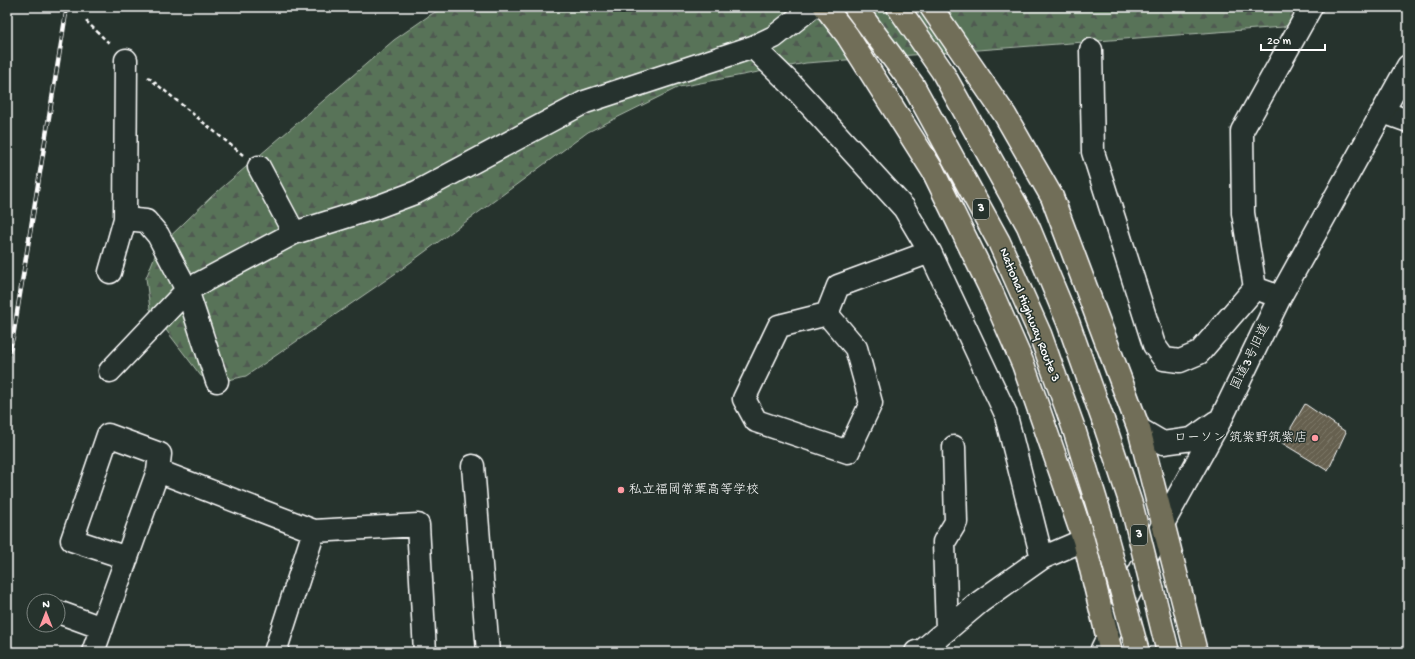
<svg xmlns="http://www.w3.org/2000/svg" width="1415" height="659" viewBox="0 0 1415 659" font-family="'Gochi Hand','Klee One',sans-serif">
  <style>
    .forest { fill: url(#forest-firs); stroke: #acb9ac }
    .building { fill: url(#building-hatch); stroke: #fff }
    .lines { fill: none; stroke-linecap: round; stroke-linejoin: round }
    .street-casing { stroke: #fff; stroke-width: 25 }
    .secondary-casing { stroke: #fff; stroke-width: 25 }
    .highway-casing { stroke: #fff; stroke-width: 25 }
    .path { stroke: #fff; stroke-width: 2.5; stroke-dasharray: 4 3; stroke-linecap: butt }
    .street { stroke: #26332d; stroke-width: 22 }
    .secondary { stroke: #26332d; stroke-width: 22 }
    .highway { stroke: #716e59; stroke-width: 22 }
    .rail-casing { stroke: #fff; stroke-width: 4.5 }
    .rail { stroke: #26332d; stroke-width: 3; stroke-dasharray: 9; stroke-linecap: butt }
    .highway-bridge-casing { stroke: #fff; stroke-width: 25; stroke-linecap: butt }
    .highway-bridge { stroke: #716e59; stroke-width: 22 }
    .poi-dot { fill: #ff9aa2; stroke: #26332d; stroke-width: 1.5 }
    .labels { text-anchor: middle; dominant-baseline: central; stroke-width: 3; stroke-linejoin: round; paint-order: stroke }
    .shield { fill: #26332d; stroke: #bec2c0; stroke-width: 1 }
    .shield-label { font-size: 12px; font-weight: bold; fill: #fff }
    .street-label { font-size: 13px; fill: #fff; stroke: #26332d }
    .poi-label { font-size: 13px; fill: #fff; stroke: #26332d; text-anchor: end }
  </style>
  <defs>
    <pattern id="forest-firs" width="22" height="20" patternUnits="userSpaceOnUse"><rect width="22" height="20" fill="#587359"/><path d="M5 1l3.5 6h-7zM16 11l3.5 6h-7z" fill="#505a51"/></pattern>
    <pattern id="building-hatch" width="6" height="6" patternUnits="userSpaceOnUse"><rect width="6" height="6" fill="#66614f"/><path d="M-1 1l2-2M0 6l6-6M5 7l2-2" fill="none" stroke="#7d7969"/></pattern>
  </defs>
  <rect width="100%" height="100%" fill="#26332d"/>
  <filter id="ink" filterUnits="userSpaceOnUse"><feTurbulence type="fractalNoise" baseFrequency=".025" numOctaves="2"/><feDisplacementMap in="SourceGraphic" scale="8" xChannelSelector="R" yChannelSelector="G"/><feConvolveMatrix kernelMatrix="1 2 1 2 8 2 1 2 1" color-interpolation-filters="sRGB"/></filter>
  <g filter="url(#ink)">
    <path class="forest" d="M 445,7 L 1319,7 L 1316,14 L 1283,27 L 806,63 L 679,87 L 588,132 L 396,273 L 246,376 L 224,381 L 201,376 L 150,309 L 146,278 L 158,248 L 211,197 L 394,40 L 430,15 Z"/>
    <path class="building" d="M 1305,404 L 1346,432 L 1328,471 L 1282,443 Z"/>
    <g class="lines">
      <defs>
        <path id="street" d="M 753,47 L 774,37 L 812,7
          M 1091,50 L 1093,152 L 1154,345 L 1164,359 L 1180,361 L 1199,353 L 1255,288
          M 1383,112 L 1408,121
          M 259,167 L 294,233 L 377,207 L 417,192 L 585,102 L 753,47 L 791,84 L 904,208 L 930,252
          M 125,219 L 126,60
          M 110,272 L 125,219 L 146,221 L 158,235 L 187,290 L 110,371
          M 1269,293 L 1255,288 L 1243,213 L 1242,131 L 1311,7
          M 827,314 L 779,326 L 744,399 L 756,421 L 848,452 L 871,403 L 856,348 L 827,314 L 838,286 L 930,252 L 1005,412 L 1042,558
          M 217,381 L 187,290 L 294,233
          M 473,466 L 488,652
          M 127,558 L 72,540 L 108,435 L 160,454 L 158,471
          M 58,612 L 102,628
          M 947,630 L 944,542 L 956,522 L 954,447
          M 93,652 L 158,471 L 314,531 L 418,525 L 425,652
          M 275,652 L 314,531
          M 916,652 L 923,650 L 980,602 L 1042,558 L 1084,540"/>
        <path id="secondary" d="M 1139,429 L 1163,443 L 1192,439 L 1216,422
          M 1102,649 L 1164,522 L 1222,417 L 1280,297 L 1408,66"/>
        <path id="highway" d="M 825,7 L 847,35 L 933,171 L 989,286 L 1023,364 L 1084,540 L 1111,652
          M 855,7 L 913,85 L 999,242 L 1040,334 L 1074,429
          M 898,7 L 942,71 L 1028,226 L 1068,322 L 1103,420
          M 931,7 L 1005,115 L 1052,197 L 1139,429 L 1196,652"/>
      </defs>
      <use href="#street" class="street-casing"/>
      <use href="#secondary" class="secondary-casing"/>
      <use href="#highway" class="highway-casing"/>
      <path class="path" d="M 86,21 L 111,45
        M 148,77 L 243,155"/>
      <use href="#street" class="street"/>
      <use href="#secondary" class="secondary"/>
      <use href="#highway" class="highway"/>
      <defs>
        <path id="rail" d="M 7,360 L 13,337 L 67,7"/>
      </defs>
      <use href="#rail" class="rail-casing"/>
      <use href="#rail" class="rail"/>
      <defs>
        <path id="highway-bridge" d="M 1103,420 L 1132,507 L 1168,652
          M 1074,429 L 1101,517 L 1138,652"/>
      </defs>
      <use href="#highway-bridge" class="highway-bridge-casing"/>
      <use href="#highway-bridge" class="highway-bridge"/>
    </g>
  </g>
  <g class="poi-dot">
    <circle cx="1315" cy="438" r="4"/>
    <circle cx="621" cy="490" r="4"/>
  </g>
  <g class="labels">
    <g class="shield">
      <rect x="973" y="199" width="16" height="20" rx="3"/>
      <rect x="1131" y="525" width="16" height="20" rx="3"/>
    </g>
    <g class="shield-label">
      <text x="981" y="209">3</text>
      <text x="1139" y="535">3</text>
    </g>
    <g class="street-label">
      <text transform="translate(1029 315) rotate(68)">National Highway Route 3</text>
      <text transform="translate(1251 357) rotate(-64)">国道3号旧道</text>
    </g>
    <g class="poi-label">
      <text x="1307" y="438">ローソン 筑紫野筑紫店</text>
      <text x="629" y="490" text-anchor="start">私立福岡常葉高等学校</text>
    </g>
  </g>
  <rect width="1415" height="659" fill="none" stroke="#26332d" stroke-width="24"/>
  <rect x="12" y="12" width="1391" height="635" fill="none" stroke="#fff" stroke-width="1.5" filter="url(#ink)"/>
  <g transform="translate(46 613)"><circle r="19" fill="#26332d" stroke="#7d8581"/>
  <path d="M0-3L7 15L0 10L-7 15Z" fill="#ff9aa2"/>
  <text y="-6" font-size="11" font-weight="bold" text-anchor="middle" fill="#ffffff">N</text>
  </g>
  <path d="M1261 44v6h64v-6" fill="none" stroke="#ffffff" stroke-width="2"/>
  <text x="1267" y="44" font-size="12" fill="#ffffff" stroke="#26332d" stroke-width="3" paint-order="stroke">20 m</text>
</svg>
